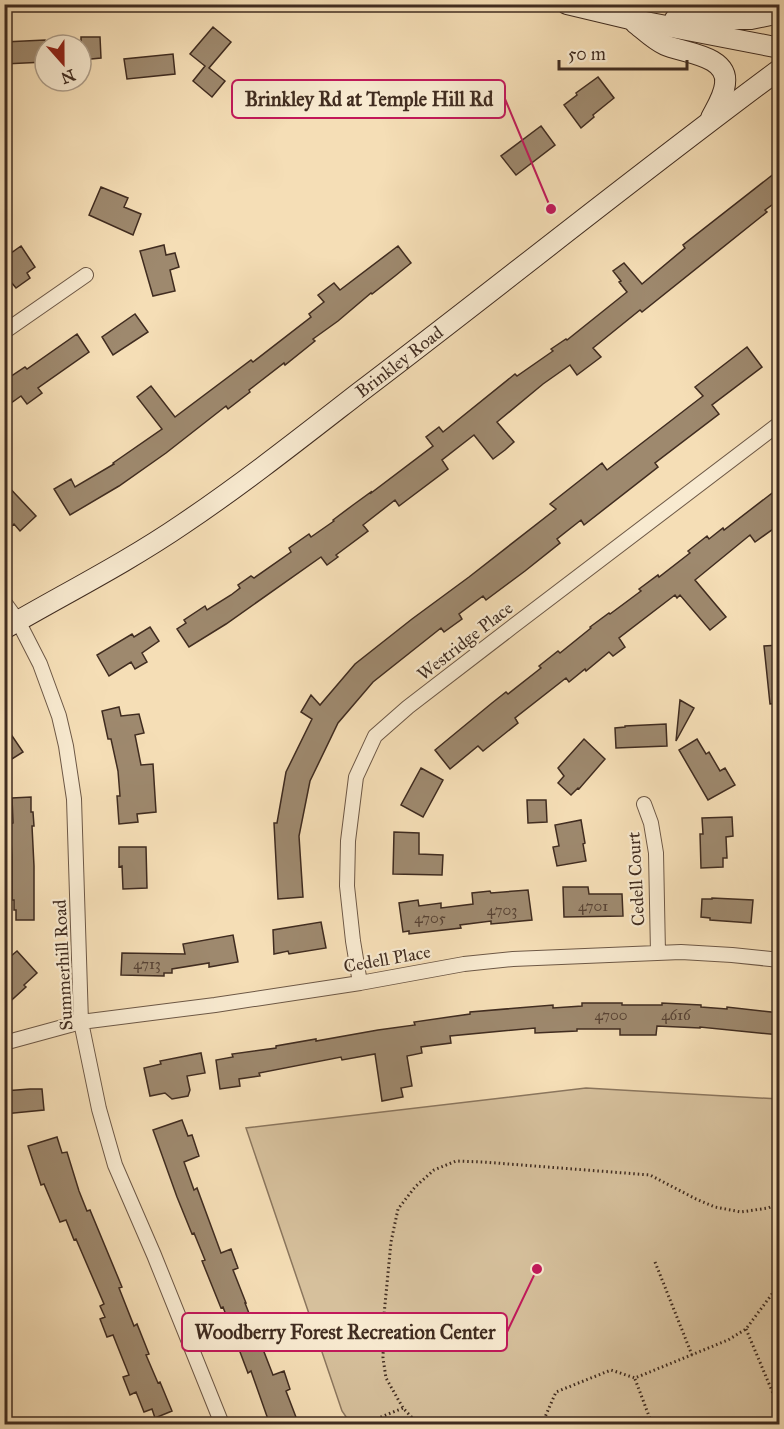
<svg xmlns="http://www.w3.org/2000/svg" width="784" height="1429" viewBox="0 0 784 1429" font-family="'IM FELL Great Primer',serif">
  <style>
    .green { fill: #d6c09c; stroke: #8b765e; stroke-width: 1.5 }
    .building { fill: #9e896e; stroke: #402c20; stroke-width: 1.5 }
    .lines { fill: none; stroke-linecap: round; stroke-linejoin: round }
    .minor-casing { stroke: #6d5846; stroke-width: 16 }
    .secondary-casing { stroke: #402c20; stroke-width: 22 }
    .path { stroke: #402c20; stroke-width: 3; stroke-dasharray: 1.5 3; stroke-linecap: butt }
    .minor { stroke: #f8ead0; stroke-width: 14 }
    .secondary { stroke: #f8ead0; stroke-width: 20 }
    .labels { text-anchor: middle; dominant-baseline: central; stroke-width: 4.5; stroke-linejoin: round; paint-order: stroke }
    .number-label { font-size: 15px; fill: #584334 }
    .street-label { font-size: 18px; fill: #402c20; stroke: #f8ead0 }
    .leader { fill: none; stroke: #c2185b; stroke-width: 2 }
    .callout-dot { fill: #c2185b; stroke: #f8ead0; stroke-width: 2 }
    .callout { fill: #f8ead0; stroke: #c2185b; stroke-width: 2 }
    .callout-label { font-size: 20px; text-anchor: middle; font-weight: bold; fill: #402c20 }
  </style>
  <rect width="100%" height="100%" fill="#f5deb6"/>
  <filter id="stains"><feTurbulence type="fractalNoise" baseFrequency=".00333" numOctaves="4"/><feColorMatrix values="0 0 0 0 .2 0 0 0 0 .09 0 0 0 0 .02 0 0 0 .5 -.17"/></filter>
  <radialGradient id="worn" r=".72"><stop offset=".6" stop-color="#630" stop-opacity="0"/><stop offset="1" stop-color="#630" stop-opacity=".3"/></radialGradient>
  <path class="green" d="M 586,1088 L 779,1099 L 779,1424 L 351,1424 L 342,1411 L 246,1128 Z"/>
  <path class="building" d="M 213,27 L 231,42 L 209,68 L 225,81 L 212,97 L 193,81 L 205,66 L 190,54 Z
    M 81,37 L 100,37 L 101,58 L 81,60 Z
    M 45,40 L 45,62 L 4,64 L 4,42 Z
    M 173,54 L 175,74 L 127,79 L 124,59 Z
    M 598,77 L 614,98 L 593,115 L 594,117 L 581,128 L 564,105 L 577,95 L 576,93 Z
    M 541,126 L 555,145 L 516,175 L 501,156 Z
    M 780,169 L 780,199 L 765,210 L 767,212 L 642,312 L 640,310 L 593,348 L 601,357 L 577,375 L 570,365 L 543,384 L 497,422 L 514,442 L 505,450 L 493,459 L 474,435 L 442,460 L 448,469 L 399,506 L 395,500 L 363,525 L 368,531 L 336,555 L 338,557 L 327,565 L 321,557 L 226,624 L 189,647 L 177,629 L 186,623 L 184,620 L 205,606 L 207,610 L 231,595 L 240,588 L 238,585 L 251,576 L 254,578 L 291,552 L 289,548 L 309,534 L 311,537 L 334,521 L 333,520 L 353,505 L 371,492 L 371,493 L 433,446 L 426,437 L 439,427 L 443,432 L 515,374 L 517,376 L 553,351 L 551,349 L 566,339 L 567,340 L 627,292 L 619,282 L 621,281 L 613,271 L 624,263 L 642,284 L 685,248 L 683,245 Z
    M 101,187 L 128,198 L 124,207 L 141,214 L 133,235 L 89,215 Z
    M 164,245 L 166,255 L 175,253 L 179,267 L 170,270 L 175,291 L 153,296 L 140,251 Z
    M 21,246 L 35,267 L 27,273 L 30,278 L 16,288 L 11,282 L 4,286 L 4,258 Z
    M 398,246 L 411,263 L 395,276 L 372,294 L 371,293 L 338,321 L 313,339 L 315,341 L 285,365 L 284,363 L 249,390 L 250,392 L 228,409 L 226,406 L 166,453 L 119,486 L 70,515 L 54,489 L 71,479 L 75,487 L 114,464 L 113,463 L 162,429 L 137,397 L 151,386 L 175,417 L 251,360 L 253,362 L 311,317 L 309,314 L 324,302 L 318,295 L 334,283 L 340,290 Z
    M 135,314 L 148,332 L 113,355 L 102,337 Z
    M 77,334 L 89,352 L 38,388 L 42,393 L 27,404 L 21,396 L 4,408 L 4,381 L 25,367 L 27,369 Z
    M 747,347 L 762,367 L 712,405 L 719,414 L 655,463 L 658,467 L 584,525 L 581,520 L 557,539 L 560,543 L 525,571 L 486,600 L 483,596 L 459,614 L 462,619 L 444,632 L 441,628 L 373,682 L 338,723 L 310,781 L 299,836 L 303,897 L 278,899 L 274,823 L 277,823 L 286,772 L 312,719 L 301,712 L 311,695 L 320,705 L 355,664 L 412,619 L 469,577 L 556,509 L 550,504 L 602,463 L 607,470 L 703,396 L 695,387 Z
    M 4,482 L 36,516 L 20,531 L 14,524 L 4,533 Z
    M 780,487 L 780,524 L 755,542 L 750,535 L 695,580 L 726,617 L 710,630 L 680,595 L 677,598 L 675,595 L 619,638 L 625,647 L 613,656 L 609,652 L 586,671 L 585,669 L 569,682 L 566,678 L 515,718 L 518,723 L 483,751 L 478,746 L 450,769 L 435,750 L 492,703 L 506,692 L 508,694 L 541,668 L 539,666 L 558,651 L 560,653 L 591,628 L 590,627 L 609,613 L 610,614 L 641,591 L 639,589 L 658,575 L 659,577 L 690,553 L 688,551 L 707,536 L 709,539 L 723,528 L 724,530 Z
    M 150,627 L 159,641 L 142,653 L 147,662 L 135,669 L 131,662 L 109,676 L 97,655 L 132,634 L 134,637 Z
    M 780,645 L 780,703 L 770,704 L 764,646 Z
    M 680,700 L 694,708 L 676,741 Z
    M 119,707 L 121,716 L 139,714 L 144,733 L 135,735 L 141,765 L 153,764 L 156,812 L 137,814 L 138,822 L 119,824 L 117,796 L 120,796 L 118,771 L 111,739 L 108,739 L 102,711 Z
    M 4,724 L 23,752 L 4,764 Z
    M 666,724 L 667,746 L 616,748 L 615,728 L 625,727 L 625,726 Z
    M 584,739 L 605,759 L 579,789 L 578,788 L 571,795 L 558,783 L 564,776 L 558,768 Z
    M 697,739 L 706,754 L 709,752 L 720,771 L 725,768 L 735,785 L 708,800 L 679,750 Z
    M 421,768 L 443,780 L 423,817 L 401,805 Z
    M 31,797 L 31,812 L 33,812 L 34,826 L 32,826 L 34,866 L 34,920 L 16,920 L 16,910 L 14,910 L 14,900 L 12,900 L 12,857 L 10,824 L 13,823 L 12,798 Z
    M 527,800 L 546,800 L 547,822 L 528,823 Z
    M 732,817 L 733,836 L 726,837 L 727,858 L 723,858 L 723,867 L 701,868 L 700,834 L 703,834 L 702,818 Z
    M 581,820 L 585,843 L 583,844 L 586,861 L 557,866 L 553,847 L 559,846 L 555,825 Z
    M 394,832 L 419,833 L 419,854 L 443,855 L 442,875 L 393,874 Z
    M 119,847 L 146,847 L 147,888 L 123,889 L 122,866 L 119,867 Z
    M 563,887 L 588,887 L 589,894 L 622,894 L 623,916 L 564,917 Z
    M 528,890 L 532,920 L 491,924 L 491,921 L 460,925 L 461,928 L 409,934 L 409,931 L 403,932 L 399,903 L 418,900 L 419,906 L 441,903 L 441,908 L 473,904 L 472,893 L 490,891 L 491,893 Z
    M 712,898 L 753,900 L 751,923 L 710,920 L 710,918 L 701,917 L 702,899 L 712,899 Z
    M 321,922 L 326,948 L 289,954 L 288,951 L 274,954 L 273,930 Z
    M 233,935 L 238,962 L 209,967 L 209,963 L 172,969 L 172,973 L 164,973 L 164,976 L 121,975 L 122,953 L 185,954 L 183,944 Z
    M 17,951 L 37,973 L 24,985 L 26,987 L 4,1007 L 4,962 Z
    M 582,1003 L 622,1003 L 622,1005 L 662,1005 L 662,1003 L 701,1005 L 701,1007 L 727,1009 L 727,1007 L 780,1013 L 780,1035 L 700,1027 L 700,1028 L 657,1026 L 656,1035 L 620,1035 L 620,1029 L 577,1029 L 577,1031 L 535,1033 L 535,1028 L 450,1036 L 451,1043 L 421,1047 L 422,1053 L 407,1056 L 412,1086 L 401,1088 L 403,1097 L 382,1101 L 375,1054 L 342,1060 L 341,1057 L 259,1073 L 260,1076 L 239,1079 L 240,1086 L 220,1089 L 216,1060 L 233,1057 L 232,1054 L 276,1048 L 276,1046 L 316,1039 L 316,1041 L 378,1030 L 415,1025 L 414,1022 L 470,1014 L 470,1012 L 553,1005 L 553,1008 L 582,1006 Z
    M 201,1053 L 205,1073 L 187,1076 L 190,1090 L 188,1096 L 172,1099 L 165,1093 L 150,1096 L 144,1068 L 161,1064 L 160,1061 Z
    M 30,1089 L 42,1089 L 44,1110 L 4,1114 L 4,1091 Z
    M 182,1120 L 188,1136 L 192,1135 L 199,1156 L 184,1162 L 194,1190 L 197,1188 L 221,1253 L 231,1249 L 238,1268 L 233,1270 L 246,1303 L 245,1303 L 273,1375 L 284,1371 L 290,1389 L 286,1391 L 299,1425 L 270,1425 L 251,1371 L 248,1373 L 223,1307 L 221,1308 L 202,1261 L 205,1260 L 194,1233 L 192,1234 L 177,1197 L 153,1130 Z
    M 57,1137 L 62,1153 L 67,1152 L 79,1191 L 87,1211 L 90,1210 L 122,1287 L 119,1288 L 134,1326 L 137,1324 L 149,1354 L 146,1355 L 158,1383 L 160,1382 L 172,1411 L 155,1418 L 152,1409 L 144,1412 L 136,1392 L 130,1395 L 123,1377 L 129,1375 L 113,1335 L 107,1337 L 100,1319 L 105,1317 L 100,1306 L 104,1304 L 76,1239 L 74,1240 L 66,1220 L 60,1222 L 44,1184 L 41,1185 L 28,1146 Z"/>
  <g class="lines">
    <defs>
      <path id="minor" d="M 4,332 L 86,275
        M 4,602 L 18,621 L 40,664 L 59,716 L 66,746 L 74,799 L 81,1022 L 99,1109 L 115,1165 L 154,1255 L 222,1424
        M 644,804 L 651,823 L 656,853 L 658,953
        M 360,983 L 353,941 L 347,886 L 348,841 L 356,777 L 375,736 L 408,707 L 512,627 L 780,423
        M 4,1043 L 81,1022 L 215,1005 L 360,983 L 464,964 L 513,959 L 681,952 L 732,955 L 780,960"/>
      <g id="secondary">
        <path d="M 567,4 L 630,19 L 780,48"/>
        <path d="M 675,19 L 751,19 L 780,13"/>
        <path d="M 635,23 C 644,30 654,40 665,45 C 683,53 729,55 725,84 C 724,96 716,108 711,118"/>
        <path id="s1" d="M 4,629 C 64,594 126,563 183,524 C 244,483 302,437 360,392 C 501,285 638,174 780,69"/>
      </g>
    </defs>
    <use href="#minor" class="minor-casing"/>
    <use href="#secondary" class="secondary-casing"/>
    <path class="path" d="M 655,1262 L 692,1355
      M 746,1329 L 780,1410
      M 635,1379 L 652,1424
      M 364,1424 L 403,1408
      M 418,1424 L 403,1408 L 386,1378 L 383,1358 L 384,1315 L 391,1242 L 398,1209 L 415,1187 L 434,1170 L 456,1161 L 483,1162 L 650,1175 L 696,1199 L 715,1207 L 741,1212 L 768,1208 L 780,1203
      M 542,1424 L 556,1392 L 611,1370 L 635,1378 L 728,1340 L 746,1329 L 775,1290 L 780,1289"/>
    <use href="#minor" class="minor"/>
    <use href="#secondary" class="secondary"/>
  </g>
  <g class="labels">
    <g class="number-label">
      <text x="593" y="906">4701</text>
      <text x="502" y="910">4703</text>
      <text x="430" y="918">4705</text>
      <text x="147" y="964">4713</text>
      <text x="611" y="1015">4700</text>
      <text x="676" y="1015">4616</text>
    </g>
    <g class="street-label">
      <text stroke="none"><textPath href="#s1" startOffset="478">Brinkley Road</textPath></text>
      <text transform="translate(465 641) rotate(-38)">Westridge Place</text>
      <text transform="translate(636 879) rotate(-93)">Cedell Court</text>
      <text transform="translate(387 959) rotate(-10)">Cedell Place</text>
      <text transform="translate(63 965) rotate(-93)">Summerhill Road</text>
    </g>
  </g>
  <path class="leader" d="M551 209L505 99M537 1269L507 1332"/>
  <g class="callout-dot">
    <circle cx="551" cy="209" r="6"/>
    <circle cx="537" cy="1269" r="6"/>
  </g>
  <g class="callout">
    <rect x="232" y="80" width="273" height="38" rx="6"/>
    <rect x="182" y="1313" width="325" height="38" rx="6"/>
  </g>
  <g class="callout-label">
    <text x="369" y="106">Brinkley Rd at Temple Hill Rd</text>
    <text x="345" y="1339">Woodberry Forest Recreation Center</text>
  </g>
  <rect width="784" height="1429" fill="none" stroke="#f5deb6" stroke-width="24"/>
  <rect x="6" y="6" width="772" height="1417" fill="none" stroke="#402c20" stroke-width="3"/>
  <rect x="12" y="12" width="760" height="1405" fill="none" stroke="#402c20" stroke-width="1.5"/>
  <g transform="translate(63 63) rotate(159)"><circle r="28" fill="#f8ead0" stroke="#ae9e8a" stroke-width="1.5"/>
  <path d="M0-4.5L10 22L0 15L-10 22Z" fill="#8f2418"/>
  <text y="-9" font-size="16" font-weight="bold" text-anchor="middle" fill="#402c20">N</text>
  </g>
  <path d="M559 60v9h128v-9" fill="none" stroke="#402c20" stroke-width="3"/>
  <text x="568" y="60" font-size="18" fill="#402c20" stroke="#f8ead0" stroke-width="4.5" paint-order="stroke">50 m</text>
  <rect width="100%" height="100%" filter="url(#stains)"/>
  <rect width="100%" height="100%" fill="url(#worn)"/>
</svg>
